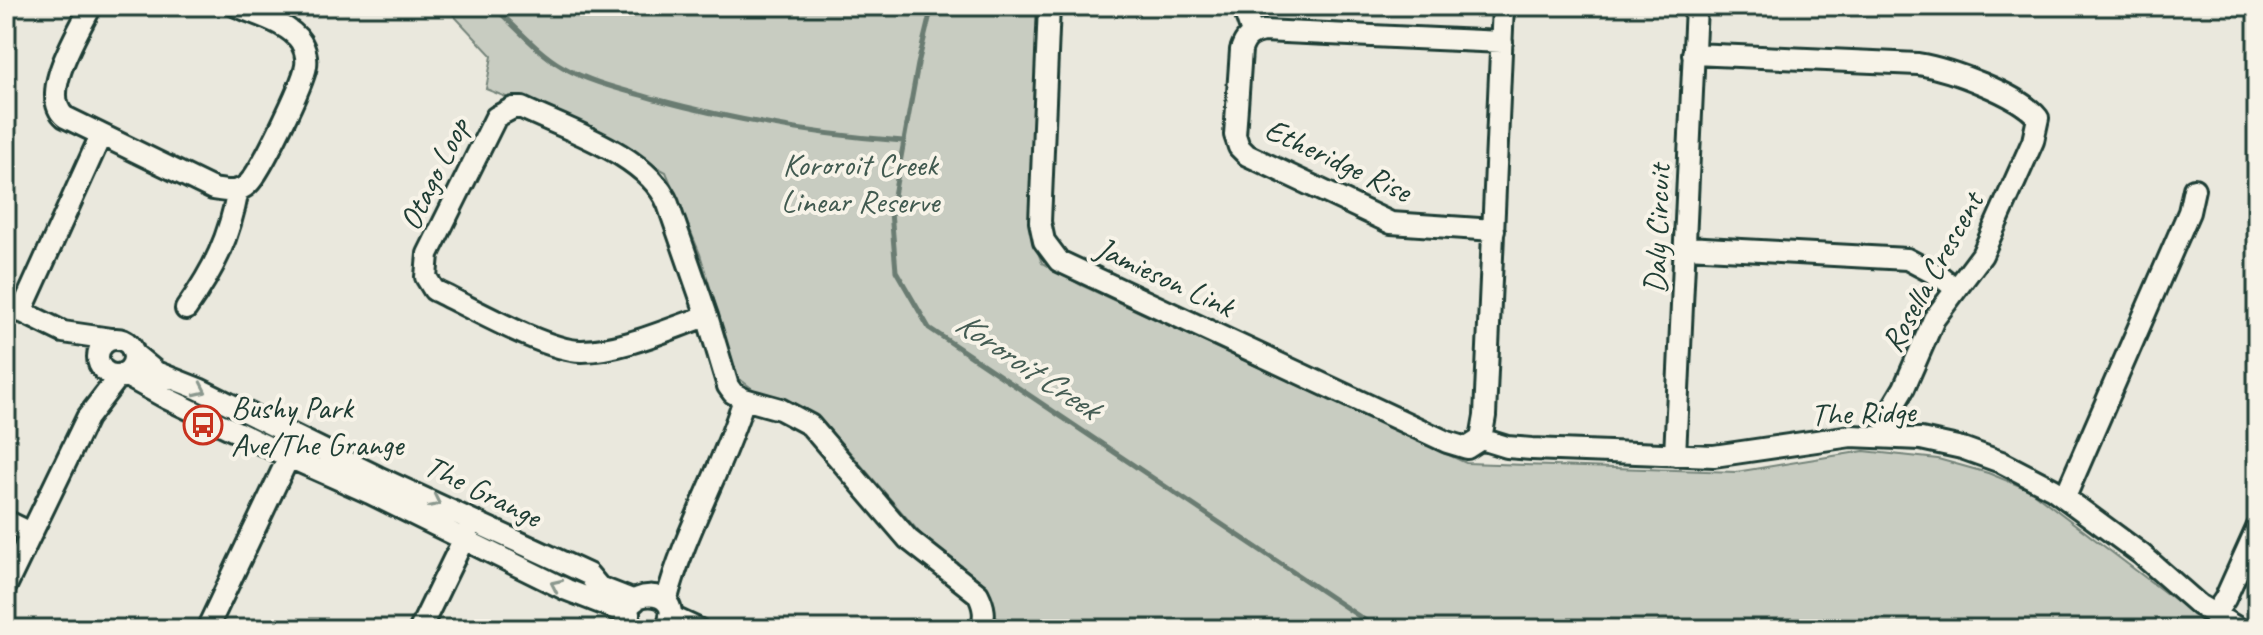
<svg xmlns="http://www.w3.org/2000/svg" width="2263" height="635" viewBox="0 0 2263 635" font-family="Caveat,sans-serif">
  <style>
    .green { fill: #c8ccc1; stroke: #74847a; stroke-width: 2 }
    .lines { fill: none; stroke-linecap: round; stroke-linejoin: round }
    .stream { stroke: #6a7c72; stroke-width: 5 }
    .street-casing { stroke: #1f3d34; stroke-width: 26 }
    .street { stroke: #f7f3e8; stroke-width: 20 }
    .oneway { stroke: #8b988e }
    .labels { text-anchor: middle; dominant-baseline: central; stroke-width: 8; stroke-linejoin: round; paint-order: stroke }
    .street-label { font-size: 32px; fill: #1f3d34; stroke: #f7f3e8 }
    .park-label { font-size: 32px; fill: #415a50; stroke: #f7f3e8 }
    .poi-label { font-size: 32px; fill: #1f3d34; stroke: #f7f3e8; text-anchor: start }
    .water-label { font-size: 34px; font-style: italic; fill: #445c53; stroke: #f7f3e8 }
  </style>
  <rect width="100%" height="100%" fill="#eae8dd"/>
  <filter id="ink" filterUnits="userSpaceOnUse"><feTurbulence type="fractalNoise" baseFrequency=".0125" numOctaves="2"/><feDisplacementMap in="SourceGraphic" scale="16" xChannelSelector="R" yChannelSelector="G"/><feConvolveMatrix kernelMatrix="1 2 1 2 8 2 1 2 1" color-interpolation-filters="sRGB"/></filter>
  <g filter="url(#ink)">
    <path class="green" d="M 445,6 L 1044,6 L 1033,239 L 1042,263 L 1081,285 L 1466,463 L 1736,472 L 1864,451 L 1938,459 L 1988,473 L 2030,490 L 2213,629 L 988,629 L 995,613 L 982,582 L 924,538 L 847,449 L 810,415 L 754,390 L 737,377 L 700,254 L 666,172 L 586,129 L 486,89 L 492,56 Z"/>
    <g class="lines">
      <path class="stream" d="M 493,6 C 515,26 537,52 563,67 C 591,83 624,90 655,99 C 737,121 819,135 903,141
        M 932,6 L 918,64 L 891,212 L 896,271 L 929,328 L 1378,629"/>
      <defs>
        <path id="street" d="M 91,6 C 79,32 38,94 65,117 L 213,189 C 226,191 238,194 248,184 C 261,172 303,84 306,66 C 307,58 305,49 301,42 C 289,23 256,15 236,6
          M 1049,6 L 1040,222 L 1044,241 L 1059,261 L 1447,442 L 1467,448 L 1481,439
          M 1243,6 L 1252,33
          M 1693,54 L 1918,64 C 1949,69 2019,94 2038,118 L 2033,141 L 1982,255 L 1934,319 L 1904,388 L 1892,408 L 1887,436
          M 1494,230 L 1391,223 L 1247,155 L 1239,147 L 1235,135 L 1241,50 C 1245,38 1250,34 1263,31 L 1502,42
          M 1686,247 L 1907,259 L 1941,277 L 1956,289
          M 6,304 L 63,332 L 111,339
          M 186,309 C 214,269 229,239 238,190
          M 21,312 L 101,135
          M 707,316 C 668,329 624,350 582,351 C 548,352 468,306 434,290 L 426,277 L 428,254 L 496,117 L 513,108 L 522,108 C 568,130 648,155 668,204 L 707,316 L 728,386 L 733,393 L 744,399 L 780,409 L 810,425 L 908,539 L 978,594 C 984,606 986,616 981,629
          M98 357a18 18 0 1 1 36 0a18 18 0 1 1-36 0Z
          M 133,353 L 156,372 L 199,389 L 378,477 L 588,574 L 599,587 L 635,601
          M 123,374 L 168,399 L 289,457 L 370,493 L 567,590 L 629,614
          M 1481,439 L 1507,447 L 1532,449 L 1714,456 L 1851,436 L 1921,439 L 1962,448 L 2001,462 L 2053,489 L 2141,554 L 2199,605 L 2239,629
          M 1481,439 L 1485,416 L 1503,6
          M 1675,455 L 1696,6
          M 2065,497 L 2189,212 L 2194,189
          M 6,521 L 31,533
          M 6,586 L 87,418 L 120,375
          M 666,602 C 684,532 723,468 744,399
          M 2214,615 L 2225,599 L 2257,528
          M 670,616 L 698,629
          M 207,629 L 293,448
          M 420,629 L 469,528
          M 634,629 C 606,585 693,584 665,629"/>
      </defs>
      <use href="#street" class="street-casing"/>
      <use href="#street" class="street"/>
    </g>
    <defs><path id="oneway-chevron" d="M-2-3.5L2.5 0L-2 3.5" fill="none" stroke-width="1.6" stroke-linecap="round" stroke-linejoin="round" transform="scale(2)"/></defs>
    <g class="oneway">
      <use href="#oneway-chevron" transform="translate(201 390) rotate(25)"/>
      <use href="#oneway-chevron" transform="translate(435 502) rotate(26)"/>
      <use href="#oneway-chevron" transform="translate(556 585) rotate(-155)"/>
    </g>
  </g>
  <defs>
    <symbol id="bus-ring" viewBox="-11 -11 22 22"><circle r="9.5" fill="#f7f3e8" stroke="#c8321e" stroke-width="1.5"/><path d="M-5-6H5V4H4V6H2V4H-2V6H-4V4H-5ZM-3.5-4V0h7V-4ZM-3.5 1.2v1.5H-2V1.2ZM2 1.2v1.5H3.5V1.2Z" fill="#c8321e"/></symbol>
  </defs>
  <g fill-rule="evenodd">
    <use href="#bus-ring" x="181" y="403" width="44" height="44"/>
  </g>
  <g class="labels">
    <g class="street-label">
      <text transform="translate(1338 160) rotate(25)">Etheridge Rise</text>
      <text transform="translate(434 174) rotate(-64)">Otago Loop</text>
      <text transform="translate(1657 229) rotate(-88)">Daly Circuit</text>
      <text transform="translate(1932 272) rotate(-61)">Rosella Crescent</text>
      <text transform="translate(1165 277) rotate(25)">Jamieson Link</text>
      <text transform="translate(1863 413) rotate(-2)">The Ridge</text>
      <text transform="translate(483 491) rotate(26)">The Grange</text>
    </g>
    <g class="park-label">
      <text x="860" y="164">Kororoit Creek<tspan x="860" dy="37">Linear Reserve</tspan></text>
    </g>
    <g class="poi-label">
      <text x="231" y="407">Bushy Park<tspan x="231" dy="37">Ave/The Grange</tspan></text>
    </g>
    <g class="water-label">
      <text transform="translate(1028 365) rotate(34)">Kororoit Creek</text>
    </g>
  </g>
  <rect width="2263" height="635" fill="none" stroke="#f7f3e8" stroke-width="32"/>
  <rect x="16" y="16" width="2231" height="603" fill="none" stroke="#1f3d34" stroke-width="3" filter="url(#ink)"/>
</svg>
